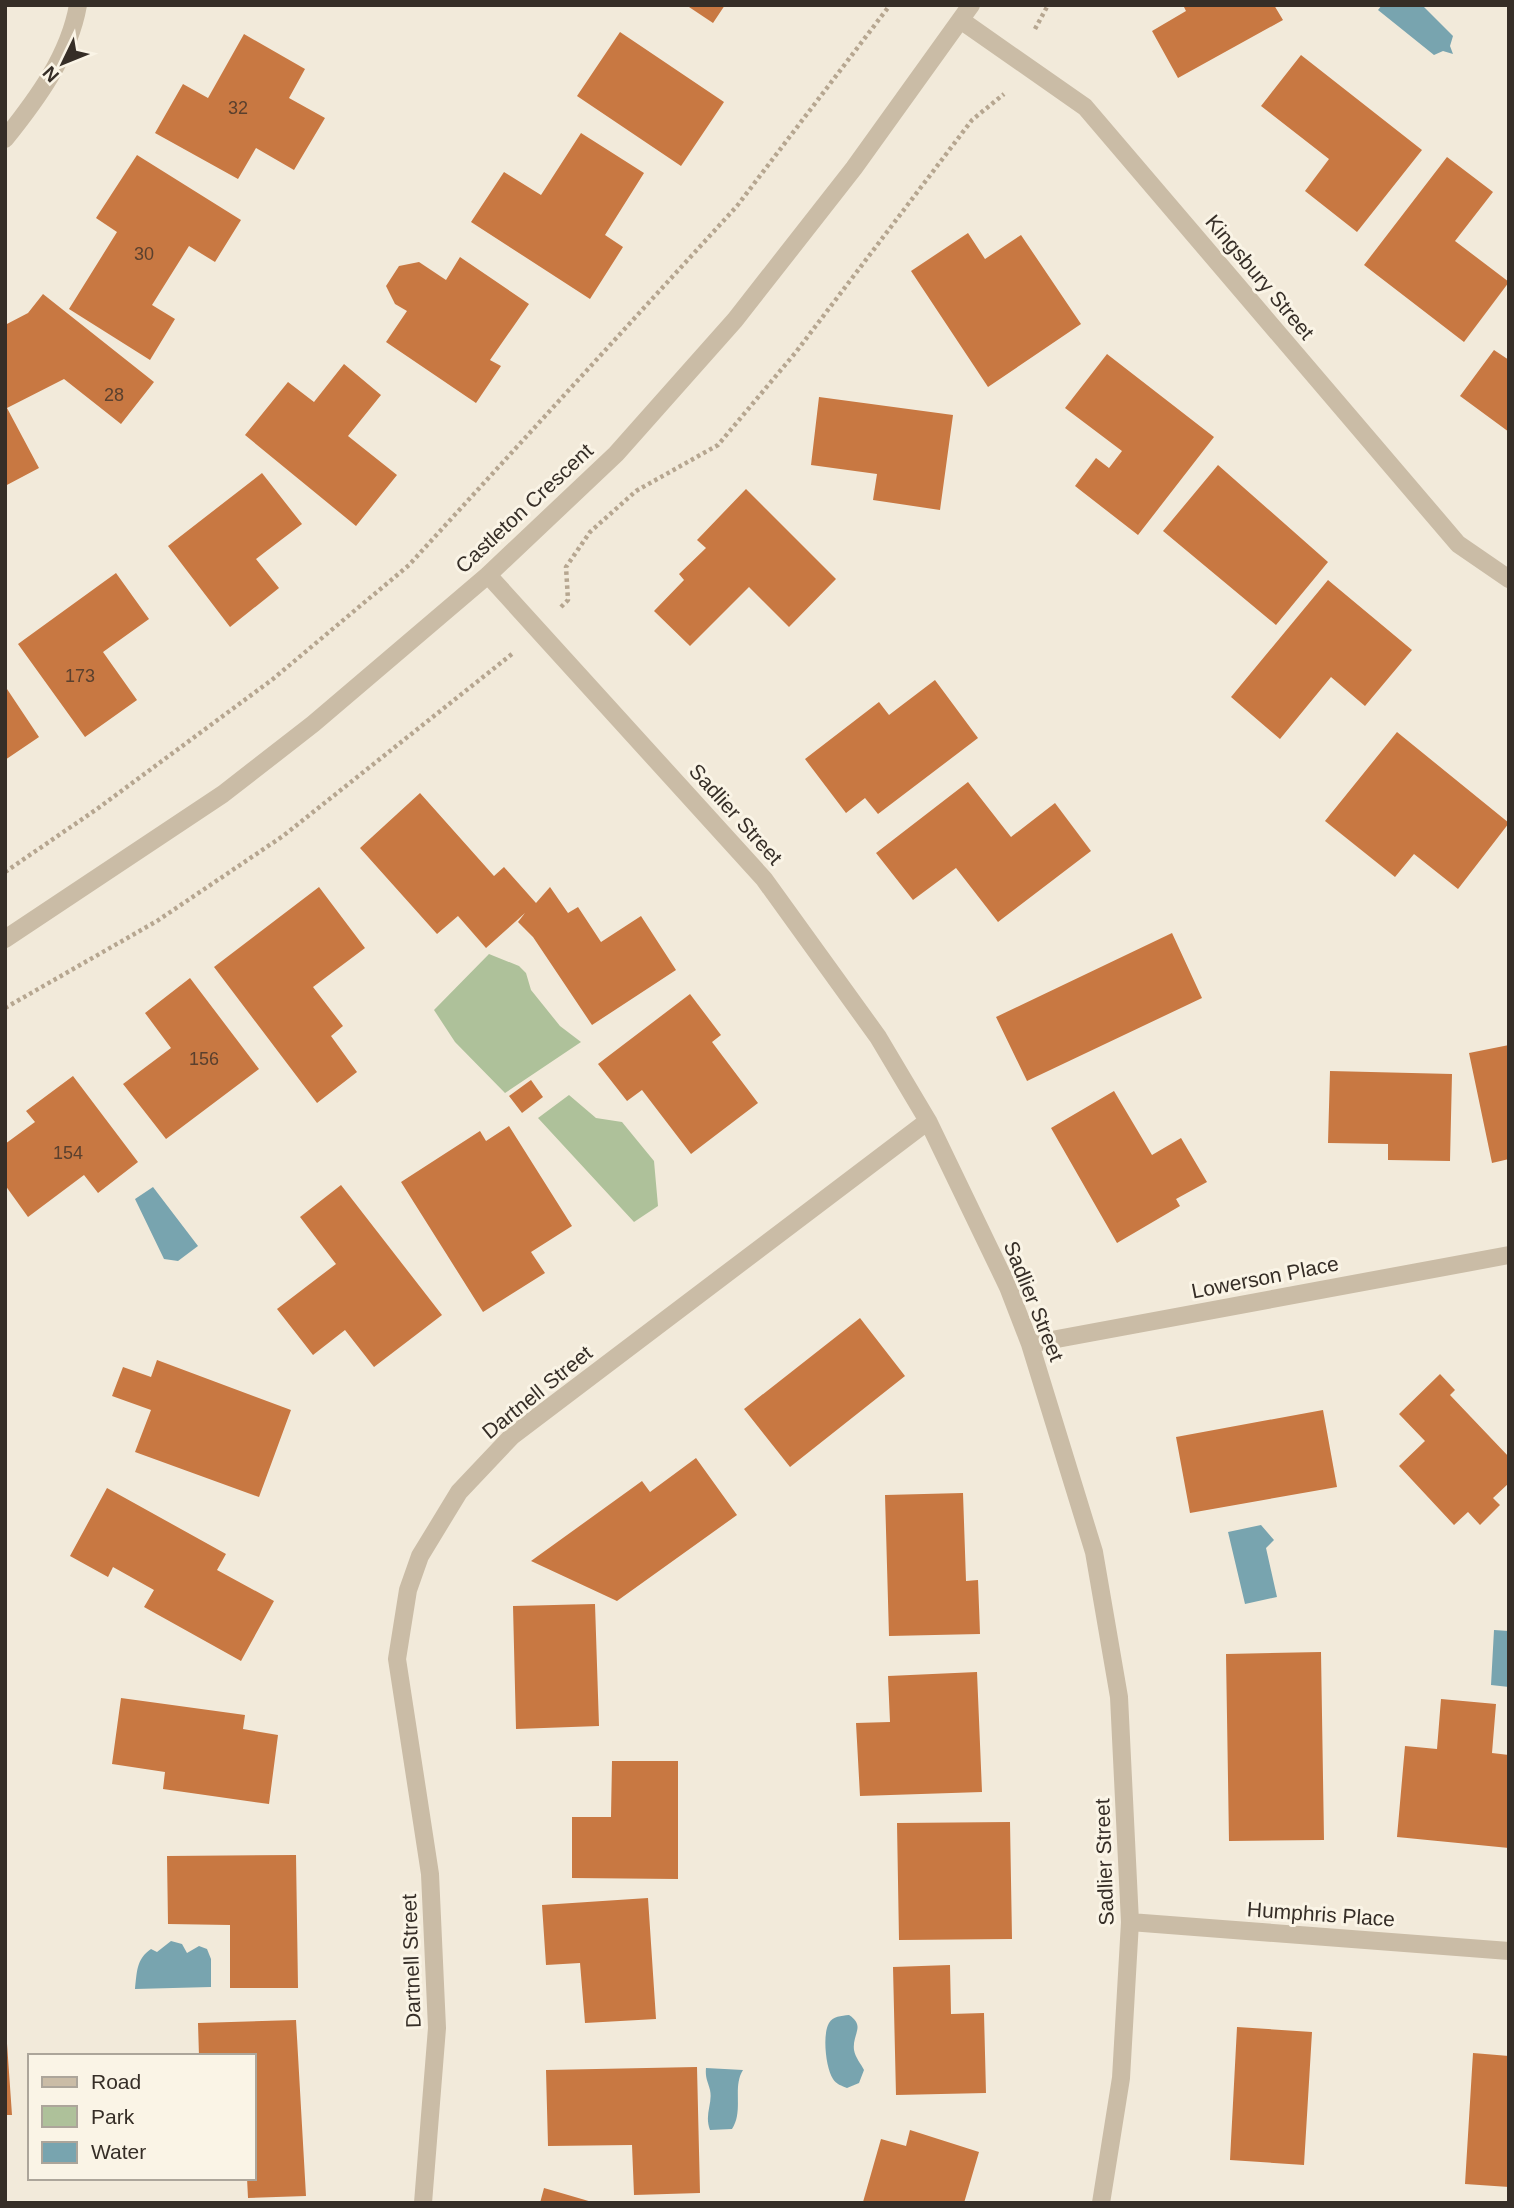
<svg xmlns="http://www.w3.org/2000/svg" width="1514" height="2208" viewBox="0 0 1514 2208" font-family="Arial,sans-serif">
  <style>
    .green { fill: #aec19a }
    .water { fill: #78a4af }
    .building { fill: #c87842 }
    .lines { fill: none; stroke-linecap: round; stroke-linejoin: round }
    .path { stroke: #b6a690; stroke-width: 4.5; stroke-dasharray: 3.5 3.5; stroke-linecap: butt }
    .minor { stroke: #cabca6; stroke-width: 18 }
    .labels { text-anchor: middle; dominant-baseline: central; stroke-width: 6; stroke-linejoin: round; paint-order: stroke }
    .number-label { font-size: 18px; fill: #5a402e }
    .street-label { font-size: 21px; fill: #362e27; stroke: #faf4e6 }
  </style>
  <rect width="100%" height="100%" fill="#f2eada"/>
  <path class="green" d="M 489,954 L 519,966 L 526,973 L 531,990 L 560,1026 L 581,1042 L 505,1093 L 455,1042 L 434,1010 Z
    M 569,1095 L 596,1118 L 622,1122 L 654,1161 L 658,1206 L 634,1222 L 538,1118 Z"/>
  <path class="water" d="M 1382,5 L 1422,5 L 1453,36 L 1450,46 L 1453,54 L 1443,51 L 1434,55 L 1378,10 Z
    M 153,1187 L 198,1246 L 178,1261 L 164,1259 L 135,1199 Z
    M 1261,1525 L 1274,1540 L 1266,1548 L 1277,1597 L 1245,1604 L 1228,1532 Z
    M 1494,1630 L 1509,1631 L 1509,1687 L 1491,1685 Z
    M 171,1941 L 182,1944 L 187,1953 L 199,1946 L 207,1949 L 211,1959 L 211,1987 L 135,1989 C 137,1973 136,1959 151,1949 L 157,1952 Z
    M 849,2015 C 866,2026 852,2034 854,2050 C 855,2057 861,2064 864,2070 L 859,2083 L 847,2088 C 842,2086 836,2084 833,2079 C 826,2069 822,2035 829,2023 C 833,2016 841,2016 849,2015 Z
    M 706,2068 L 743,2070 C 732,2087 744,2111 732,2129 L 710,2130 C 704,2114 713,2104 710,2090 C 708,2082 705,2078 706,2068 Z"/>
  <path class="building" d="M 686,5 L 725,5 L 713,23 Z
    M 1183,5 L 1274,5 L 1283,20 L 1178,78 L 1152,31 L 1186,11 Z
    M 620,32 L 724,102 L 681,166 L 577,96 Z
    M 244,34 L 305,69 L 289,98 L 325,118 L 294,170 L 256,148 L 238,179 L 155,133 L 183,84 L 208,98 Z
    M 1301,55 L 1422,150 L 1357,232 L 1305,191 L 1329,159 L 1261,106 Z
    M 581,133 L 644,173 L 605,235 L 623,247 L 590,299 L 471,222 L 504,172 L 541,195 Z
    M 137,155 L 241,220 L 215,262 L 189,246 L 152,305 L 175,319 L 150,360 L 69,309 L 117,232 L 96,218 Z
    M 1447,157 L 1493,192 L 1455,241 L 1509,282 L 1464,342 L 1364,265 Z
    M 968,233 L 985,259 L 1021,235 L 1081,324 L 988,387 L 911,271 Z
    M 460,257 L 529,304 L 490,360 L 501,366 L 476,403 L 386,342 L 407,311 L 395,304 L 386,286 L 399,266 L 419,262 L 446,280 Z
    M 43,294 L 154,382 L 121,424 L 64,379 L 7,408 L 39,468 L 5,486 L 5,325 L 28,313 Z
    M 1494,350 L 1509,360 L 1509,432 L 1460,396 Z
    M 1107,354 L 1214,437 L 1138,535 L 1075,486 L 1096,458 L 1109,468 L 1122,451 L 1065,408 Z
    M 344,364 L 381,395 L 348,436 L 397,475 L 356,526 L 245,435 L 288,382 L 314,402 Z
    M 819,397 L 953,415 L 940,510 L 873,500 L 877,474 L 811,465 Z
    M 1218,465 L 1328,562 L 1276,625 L 1163,531 Z
    M 262,473 L 302,524 L 256,559 L 279,588 L 230,627 L 168,546 Z
    M 746,489 L 836,579 L 789,627 L 749,587 L 690,646 L 654,611 L 684,580 L 679,574 L 706,548 L 697,540 Z
    M 116,573 L 149,619 L 103,652 L 137,700 L 85,737 L 18,644 Z
    M 1328,580 L 1412,650 L 1365,706 L 1331,677 L 1280,739 L 1231,697 Z
    M 935,680 L 978,738 L 878,814 L 865,798 L 846,813 L 805,759 L 879,702 L 889,715 Z
    M 5,686 L 39,737 L 5,760 Z
    M 1397,732 L 1509,823 L 1458,889 L 1414,854 L 1395,877 L 1325,821 Z
    M 968,782 L 1011,837 L 1055,803 L 1091,851 L 998,922 L 956,868 L 913,900 L 876,853 Z
    M 420,793 L 494,876 L 504,867 L 536,903 L 550,887 L 568,913 L 578,907 L 601,942 L 641,916 L 676,970 L 592,1025 L 533,937 L 518,922 L 525,913 L 486,948 L 458,916 L 437,934 L 360,848 Z
    M 319,887 L 365,948 L 313,987 L 343,1026 L 331,1036 L 357,1072 L 317,1103 L 214,967 Z
    M 1172,933 L 1202,998 L 1027,1081 L 996,1017 Z
    M 190,978 L 259,1069 L 166,1139 L 123,1084 L 171,1048 L 145,1013 Z
    M 690,994 L 721,1035 L 712,1042 L 758,1103 L 691,1154 L 642,1090 L 627,1101 L 598,1064 Z
    M 1509,1045 L 1509,1159 L 1492,1163 L 1469,1053 Z
    M 1330,1071 L 1452,1074 L 1450,1161 L 1388,1160 L 1388,1144 L 1328,1143 Z
    M 73,1076 L 138,1162 L 98,1193 L 84,1175 L 28,1217 L 5,1185 L 5,1144 L 35,1122 L 26,1111 Z
    M 531,1080 L 543,1097 L 522,1113 L 509,1096 Z
    M 1114,1091 L 1152,1155 L 1181,1138 L 1207,1182 L 1176,1199 L 1180,1206 L 1117,1243 L 1051,1128 Z
    M 509,1126 L 572,1226 L 531,1252 L 545,1273 L 483,1312 L 401,1182 L 480,1131 L 486,1141 Z
    M 341,1185 L 442,1315 L 374,1367 L 345,1330 L 313,1355 L 277,1309 L 336,1264 L 300,1217 Z
    M 860,1318 L 905,1376 L 790,1467 L 744,1409 Z
    M 157,1360 L 291,1410 L 259,1497 L 135,1452 L 151,1410 L 112,1396 L 123,1367 L 151,1377 Z
    M 1440,1374 L 1455,1390 L 1450,1395 L 1509,1457 L 1509,1483 L 1493,1498 L 1500,1505 L 1480,1525 L 1468,1512 L 1454,1525 L 1399,1466 L 1425,1441 L 1399,1414 Z
    M 1323,1410 L 1337,1487 L 1190,1513 L 1176,1437 Z
    M 696,1458 L 737,1515 L 617,1601 L 531,1561 L 642,1481 L 650,1492 Z
    M 107,1488 L 226,1554 L 217,1570 L 274,1601 L 241,1661 L 144,1607 L 154,1590 L 113,1567 L 108,1577 L 70,1556 Z
    M 963,1493 L 966,1581 L 978,1580 L 980,1634 L 889,1636 L 885,1495 Z
    M 595,1604 L 599,1726 L 516,1729 L 513,1606 Z
    M 1321,1652 L 1324,1840 L 1229,1841 L 1226,1654 Z
    M 977,1672 L 982,1792 L 860,1796 L 856,1723 L 890,1722 L 888,1676 Z
    M 121,1698 L 245,1715 L 243,1729 L 278,1735 L 269,1804 L 163,1789 L 165,1772 L 112,1764 Z
    M 1441,1699 L 1496,1704 L 1492,1753 L 1509,1755 L 1509,1848 L 1397,1837 L 1405,1746 L 1437,1749 Z
    M 612,1761 L 678,1761 L 678,1879 L 572,1878 L 572,1817 L 611,1817 Z
    M 1010,1822 L 1012,1939 L 899,1940 L 897,1823 Z
    M 296,1855 L 298,1988 L 230,1988 L 230,1925 L 168,1924 L 167,1856 Z
    M 648,1898 L 656,2019 L 585,2023 L 580,1963 L 546,1965 L 542,1905 Z
    M 950,1965 L 951,2014 L 984,2013 L 986,2093 L 896,2095 L 893,1967 Z
    M 5,2015 L 12,2115 L 5,2115 Z
    M 296,2020 L 306,2196 L 248,2198 L 247,2178 L 254,2178 L 254,2056 L 199,2056 L 198,2023 Z
    M 1237,2027 L 1312,2032 L 1304,2165 L 1230,2160 Z
    M 1473,2053 L 1509,2056 L 1509,2187 L 1465,2184 Z
    M 697,2067 L 700,2193 L 634,2195 L 632,2145 L 548,2146 L 546,2070 Z
    M 910,2130 L 979,2152 L 964,2203 L 863,2202 L 881,2139 L 906,2146 Z
    M 544,2188 L 592,2202 L 592,2203 L 540,2203 Z"/>
  <g class="lines">
    <path class="path" d="M 1035,29 L 1048,5
      M 561,607 L 568,600 L 566,567 L 590,532 L 636,491 L 718,445 L 796,352 L 972,120 L 1004,94
      M 5,872 L 97,809 L 273,679 L 409,565 L 737,206 L 890,5
      M 5,1008 L 157,921 L 283,836 L 512,654"/>
    <path class="minor" d="M 962,21 L 1085,107 L 1458,544 L 1509,579
      M 5,139 C 37,99 69,56 78,5
      M 488,575 L 764,879 L 878,1037 L 928,1121 L 1008,1287 L 1030,1344 L 1094,1552 L 1119,1697 L 1130,1922 L 1121,2078 L 1101,2203
      M 5,939 L 223,794 L 313,724 L 488,575 L 616,454 L 735,320 L 854,168 L 971,5
      M 1030,1344 L 1509,1255
      M 1130,1922 L 1509,1951
      M 423,2203 L 437,2028 L 430,1874 L 397,1659 L 408,1590 L 420,1556 L 459,1492 L 512,1436 L 928,1121"/>
  </g>
  <g class="labels">
    <g class="number-label">
      <text x="238" y="108">32</text>
      <text x="144" y="254">30</text>
      <text x="114" y="395">28</text>
      <text x="80" y="676">173</text>
      <text x="204" y="1059">156</text>
      <text x="68" y="1153">154</text>
    </g>
    <g class="street-label">
      <text transform="translate(1260 277) rotate(50)">Kingsbury Street</text>
      <text transform="translate(524 508) rotate(-43)">Castleton Crescent</text>
      <text transform="translate(736 814) rotate(48)">Sadlier Street</text>
      <text transform="translate(1265 1277) rotate(-11)">Lowerson Place</text>
      <text transform="translate(1034 1301) rotate(68)">Sadlier Street</text>
      <text transform="translate(537 1392) rotate(-39)">Dartnell Street</text>
      <text transform="translate(1104 1862) rotate(-92)">Sadlier Street</text>
      <text transform="translate(1321 1914) rotate(4)">Humphris Place</text>
      <text transform="translate(411 1961) rotate(-92)">Dartnell Street</text>
    </g>
  </g>
  <rect width="1514" height="2208" fill="none" stroke="#362e27" stroke-width="14"/>
  <rect x="28" y="2054" width="228" height="126" fill="#faf4e6" stroke="#aca59a" stroke-width="2"/>
  <rect x="42" y="2077" width="35" height="10" fill="#cabca6" stroke="#aca59a" stroke-width="2"/>
  <text x="91" y="2089" font-size="21" fill="#362e27">Road</text>
  <rect x="42" y="2106" width="35" height="21" fill="#aec19a" stroke="#aca59a" stroke-width="2"/>
  <text x="91" y="2124" font-size="21" fill="#362e27">Park</text>
  <rect x="42" y="2142" width="35" height="21" fill="#78a4af" stroke="#aca59a" stroke-width="2"/>
  <text x="91" y="2159" font-size="21" fill="#362e27">Water</text>
  <g transform="translate(63 63) rotate(227)" stroke="#faf4e6" stroke-width="5" paint-order="stroke">
  <path d="M0-5L12 26L0 18L-12 26Z" fill="#362e27"/>
  <text y="-10" font-size="19" font-weight="bold" text-anchor="middle" fill="#362e27">N</text>
  </g>
</svg>
